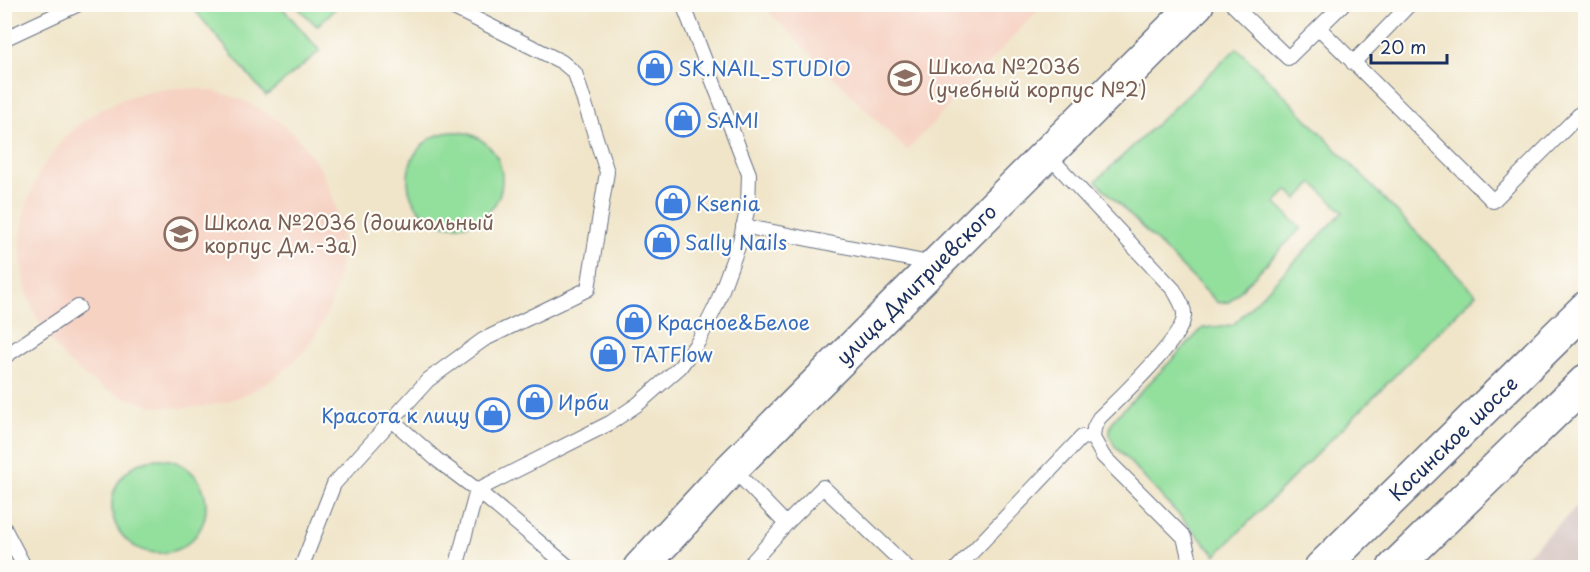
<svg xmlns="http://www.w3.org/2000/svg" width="1590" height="572" viewBox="0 0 1590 572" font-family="'Playpen Sans',sans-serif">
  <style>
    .built { fill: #f6d2c3 }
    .industrial { fill: #d1bfbd }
    .green { fill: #93df9c; stroke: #57877d; stroke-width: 1.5 }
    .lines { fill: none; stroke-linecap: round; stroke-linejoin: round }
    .lane-casing { stroke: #666f83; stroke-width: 16 }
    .secondary-casing { stroke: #666f83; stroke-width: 36 }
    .highway-casing { stroke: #666f83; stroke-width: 36 }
    .lane { stroke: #fff; stroke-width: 14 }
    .secondary { stroke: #fff; stroke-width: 33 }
    .highway { stroke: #fff; stroke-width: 33 }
    .labels { text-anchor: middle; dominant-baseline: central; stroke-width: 4.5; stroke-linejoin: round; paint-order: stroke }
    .education-label { font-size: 20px; fill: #785e54; stroke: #fdfcf7; text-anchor: start }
    .shop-label { font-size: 20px; fill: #366cbe; stroke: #fdfcf7; text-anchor: start }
    .street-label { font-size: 20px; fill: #1b2f5e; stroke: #fdfcf7 }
  </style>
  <rect width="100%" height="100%" fill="#fdfcf7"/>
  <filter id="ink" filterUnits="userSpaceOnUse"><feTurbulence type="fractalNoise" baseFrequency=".0167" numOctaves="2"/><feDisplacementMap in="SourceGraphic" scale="12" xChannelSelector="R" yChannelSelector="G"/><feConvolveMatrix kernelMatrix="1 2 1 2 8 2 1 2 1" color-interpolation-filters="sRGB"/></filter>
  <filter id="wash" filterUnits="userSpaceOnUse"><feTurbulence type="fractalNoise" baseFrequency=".008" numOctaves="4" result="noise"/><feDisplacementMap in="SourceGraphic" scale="24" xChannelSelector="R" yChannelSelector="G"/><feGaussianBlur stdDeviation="1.35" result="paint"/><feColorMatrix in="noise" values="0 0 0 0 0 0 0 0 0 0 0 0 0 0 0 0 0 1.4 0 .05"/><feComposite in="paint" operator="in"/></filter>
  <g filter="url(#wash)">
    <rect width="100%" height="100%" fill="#f0e5c9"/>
    <path class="built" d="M 762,5 L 1043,5 L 907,151 Z
      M21 248a160 160 0 1 1 320 0a160 160 0 1 1-320 0Z"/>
    <path class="industrial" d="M 1585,499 L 1585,567 L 1514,567 Z"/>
    <path class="green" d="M 197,5 L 280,5 L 320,51 L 266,96 L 193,8 Z
      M 295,5 L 339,5 L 317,26 Z
      M 1237,48 L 1279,90 L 1476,294 L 1216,555 L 1114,445 C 1109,435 1108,429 1114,419 L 1203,328 L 1233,325 L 1343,212 L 1313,183 L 1297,199 L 1288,190 L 1275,203 L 1301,228 L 1229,302 L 1218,303 L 1096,181 Z
      M408 179a47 47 0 1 1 94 0a47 47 0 1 1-94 0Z
      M112 506a47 47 0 1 1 94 0a47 47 0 1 1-94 0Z"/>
  </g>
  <g filter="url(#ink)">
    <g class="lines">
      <defs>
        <path id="lane" d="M 1232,4 L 1288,58 L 1343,4
          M 1319,28 L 1493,201 L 1586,108
          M 4,37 L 6,38 L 79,4
          M 1353,63 L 1410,4
          M 1047,154 L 1174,290 C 1178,298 1185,307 1184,316 C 1183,339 1118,399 1099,418 L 1094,428 L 1093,438 L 1103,456 L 1184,537 L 1189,557 L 1188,568
          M 743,226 L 934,264
          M 4,357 L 78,307
          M 392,420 L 428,380 L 483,340 L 588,289 L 607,172 L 575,73 L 562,62 L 446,4
          M 732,468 L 786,524
          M 4,528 L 25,568
          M 301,568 L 334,484 L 392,420 L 436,459 L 477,490 L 456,568
          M 570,568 L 477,490 L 610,423 L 638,404 L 680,367 L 698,342 L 716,306 L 740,241 L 748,207 L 749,174 L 683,4
          M 747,568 L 786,524 L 823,487 L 908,568
          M 957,568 L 1082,437 L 1093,438"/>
        <path id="secondary" d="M 640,568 L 732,468 L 1197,4"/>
        <path id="highway" d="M 1321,568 L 1586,308
          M 1394,568 L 1586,381"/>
      </defs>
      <use href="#lane" class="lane-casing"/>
      <use href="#secondary" class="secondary-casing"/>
      <use href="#highway" class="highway-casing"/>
      <use href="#lane" class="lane"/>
      <use href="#secondary" class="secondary"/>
      <use href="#highway" class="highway"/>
    </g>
  </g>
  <defs>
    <symbol id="shop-ring" viewBox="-11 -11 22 22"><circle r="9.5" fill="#fdfcf7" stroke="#3f7fe0" stroke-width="1.5"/><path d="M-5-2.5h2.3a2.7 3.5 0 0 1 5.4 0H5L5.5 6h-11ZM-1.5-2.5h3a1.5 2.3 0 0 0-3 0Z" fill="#3f7fe0"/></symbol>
    <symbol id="school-ring" viewBox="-11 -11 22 22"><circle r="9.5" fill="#fdfcf7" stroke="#8d6e63" stroke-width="1.5"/><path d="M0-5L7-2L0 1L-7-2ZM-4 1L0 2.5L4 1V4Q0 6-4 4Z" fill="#8d6e63"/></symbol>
  </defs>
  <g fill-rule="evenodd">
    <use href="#shop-ring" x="636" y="49" width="38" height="38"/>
    <use href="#school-ring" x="886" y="59" width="38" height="38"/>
    <use href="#shop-ring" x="664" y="101" width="38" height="38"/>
    <use href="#shop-ring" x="654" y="184" width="38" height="38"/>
    <use href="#school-ring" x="162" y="215" width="38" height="38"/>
    <use href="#shop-ring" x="643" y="223" width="38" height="38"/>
    <use href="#shop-ring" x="615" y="303" width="38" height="38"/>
    <use href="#shop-ring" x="589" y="335" width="38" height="38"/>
    <use href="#shop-ring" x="516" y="383" width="38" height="38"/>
    <use href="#shop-ring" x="474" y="396" width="38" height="38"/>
  </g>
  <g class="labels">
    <g class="education-label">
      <text x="928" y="66">Школа №2036<tspan x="928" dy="23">(учебный корпус №2)</tspan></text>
      <text x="204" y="222">Школа №2036 (дошкольный<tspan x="204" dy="23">корпус Дм.-3а)</tspan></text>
    </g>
    <g class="shop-label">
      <text x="678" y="68">SK.NAIL_STUDIO</text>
      <text x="706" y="120">SAMI</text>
      <text x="696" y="203">Ksenia</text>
      <text x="685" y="242">Sally Nails</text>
      <text x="657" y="322">Красное&amp;Белое</text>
      <text x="631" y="354">TATFlow</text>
      <text x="558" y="402">Ирби</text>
      <text x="470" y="415" text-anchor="end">Красота к лицу</text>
    </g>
    <g class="street-label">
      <text transform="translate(916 284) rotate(-45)">улица Дмитриевского</text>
      <text transform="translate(1453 438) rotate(-44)">Косинское шоссе</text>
    </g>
  </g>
  <rect width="1590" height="572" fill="none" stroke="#fdfcf7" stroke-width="24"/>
  <path d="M1371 54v9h76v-9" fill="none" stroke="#1b2f5e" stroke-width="3"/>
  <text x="1380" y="54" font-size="18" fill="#1b2f5e" stroke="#fdfcf7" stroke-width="4.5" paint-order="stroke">20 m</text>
</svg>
